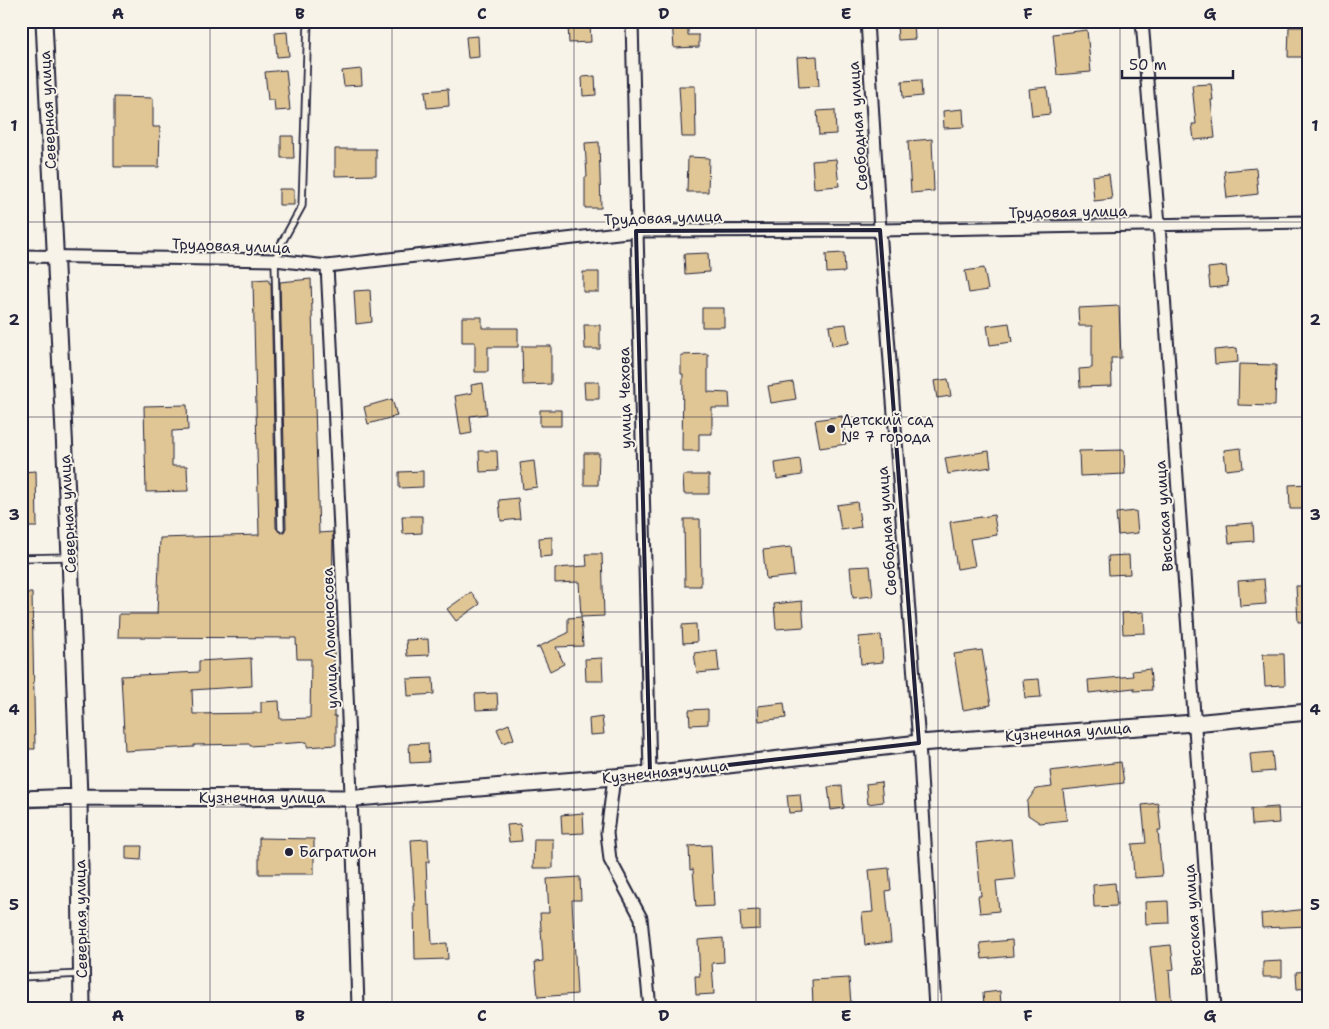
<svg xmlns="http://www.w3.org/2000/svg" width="1329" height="1029" viewBox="0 0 1329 1029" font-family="'Shantell Sans',sans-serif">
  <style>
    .building { fill: #e0c595; stroke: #22223b }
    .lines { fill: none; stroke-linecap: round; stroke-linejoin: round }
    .service-casing { stroke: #22223b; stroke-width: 9 }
    .minor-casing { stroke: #22223b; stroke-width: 15 }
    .tertiary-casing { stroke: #22223b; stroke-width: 19 }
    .service { stroke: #f7f3e8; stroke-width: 5.5 }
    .minor { stroke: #f7f3e8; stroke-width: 11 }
    .tertiary { stroke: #f7f3e8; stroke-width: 15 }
    .marked { fill: none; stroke: #22223b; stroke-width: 4; stroke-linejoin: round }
    .grid { fill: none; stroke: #22223b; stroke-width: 1; stroke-opacity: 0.55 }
    .poi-dot { fill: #22223b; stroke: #f7f3e8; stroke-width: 2 }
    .labels { text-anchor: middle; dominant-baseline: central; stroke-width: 4; stroke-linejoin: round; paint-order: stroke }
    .street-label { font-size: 15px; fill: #22223b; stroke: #f7f3e8 }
    .poi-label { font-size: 15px; fill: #22223b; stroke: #f7f3e8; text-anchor: start }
    .neatline { fill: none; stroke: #22223b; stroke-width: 2 }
    .grid-label { font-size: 16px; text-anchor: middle; font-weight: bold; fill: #22223b }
  </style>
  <rect width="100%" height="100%" fill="#f7f3e8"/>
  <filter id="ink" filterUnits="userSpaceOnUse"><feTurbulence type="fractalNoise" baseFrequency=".02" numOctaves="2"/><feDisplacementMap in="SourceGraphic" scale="10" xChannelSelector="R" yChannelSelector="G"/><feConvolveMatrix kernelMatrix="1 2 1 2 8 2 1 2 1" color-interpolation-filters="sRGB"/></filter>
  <g filter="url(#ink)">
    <path class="building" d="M 672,21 L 688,21 L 688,35 L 699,35 L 699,47 L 674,48 Z
      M 914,23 L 915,39 L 898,40 L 897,25 Z
      M 590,24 L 591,42 L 569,43 L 568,25 Z
      M 1289,27 L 1308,27 L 1308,57 L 1288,57 Z
      M 1087,30 L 1091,72 L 1057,75 L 1053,34 Z
      M 287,32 L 289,56 L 277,57 L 275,33 Z
      M 478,36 L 479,57 L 468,58 L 466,37 Z
      M 817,56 L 819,86 L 799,87 L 797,57 Z
      M 361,69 L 362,85 L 344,86 L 342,71 Z
      M 286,70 L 290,110 L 275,111 L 274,100 L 268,100 L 265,72 Z
      M 595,76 L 596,95 L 583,96 L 582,77 Z
      M 921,80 L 922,96 L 903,98 L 902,81 Z
      M 1211,84 L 1213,100 L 1211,100 L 1215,138 L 1194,140 L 1192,124 L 1196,124 L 1192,85 Z
      M 679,86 L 695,86 L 696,137 L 682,137 Z
      M 1047,87 L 1050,114 L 1032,116 L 1029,89 Z
      M 448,89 L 449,106 L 427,108 L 425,91 Z
      M 114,97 L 153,98 L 153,127 L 160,127 L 159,167 L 114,167 Z
      M 963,109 L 964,127 L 944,128 L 943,111 Z
      M 835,110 L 836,134 L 819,135 L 817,111 Z
      M 281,136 L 293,136 L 294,158 L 281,158 Z
      M 932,139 L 934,191 L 911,193 L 908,141 Z
      M 599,142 L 601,208 L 585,208 L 585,177 L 587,177 L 585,143 Z
      M 335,149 L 376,149 L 376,175 L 335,176 Z
      M 688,157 L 709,158 L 708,192 L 687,192 Z
      M 836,159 L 839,186 L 814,188 L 812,161 Z
      M 1256,168 L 1258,194 L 1227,198 L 1224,171 Z
      M 1109,174 L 1112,199 L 1094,201 L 1092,176 Z
      M 279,189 L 294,189 L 294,205 L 279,205 Z
      M 708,253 L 709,272 L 685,274 L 684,254 Z
      M 844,253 L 845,272 L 827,273 L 826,254 Z
      M 1226,266 L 1228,286 L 1210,288 L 1208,268 Z
      M 984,268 L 988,290 L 969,293 L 965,271 Z
      M 583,272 L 599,272 L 599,292 L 583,292 Z
      M 269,279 L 269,283 L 271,283 L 276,528 L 281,533 L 284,532 L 286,528 L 280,282 L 311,279 L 319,533 L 333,532 L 332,613 L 334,613 L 334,716 L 336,716 L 336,745 L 307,747 L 307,742 L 250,746 L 250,744 L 194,745 L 194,747 L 125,751 L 121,676 L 199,672 L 199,661 L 251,658 L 252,686 L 192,690 L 193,714 L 261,713 L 261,702 L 279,701 L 280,719 L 310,718 L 311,659 L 297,659 L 296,638 L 118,637 L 119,614 L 157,614 L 160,538 L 259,535 L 253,280 Z
      M 370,290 L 372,322 L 356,324 L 354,291 Z
      M 1119,306 L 1121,358 L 1111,358 L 1112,386 L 1080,387 L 1079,369 L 1092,368 L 1092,326 L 1079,326 L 1078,308 Z
      M 702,308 L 724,308 L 724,327 L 702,327 Z
      M 462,317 L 482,317 L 482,328 L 518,328 L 518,347 L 488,347 L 488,372 L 475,372 L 475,342 L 462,342 Z
      M 1009,323 L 1012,342 L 990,345 L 987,326 Z
      M 846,324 L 849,343 L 832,346 L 829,326 Z
      M 584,325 L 600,325 L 600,349 L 585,349 Z
      M 522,346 L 551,346 L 551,384 L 523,385 Z
      M 1237,348 L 1238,362 L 1215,364 L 1214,350 Z
      M 708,354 L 708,392 L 729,393 L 730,408 L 712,408 L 712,434 L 699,434 L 699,451 L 682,451 L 683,374 L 681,374 L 681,355 Z
      M 1239,364 L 1276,365 L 1275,406 L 1238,405 Z
      M 948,379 L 951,396 L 937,398 L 934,381 Z
      M 584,382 L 599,382 L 599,399 L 585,399 Z
      M 793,382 L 796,399 L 771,403 L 768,386 Z
      M 483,383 L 487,414 L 470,416 L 472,433 L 461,435 L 455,396 L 472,393 L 471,385 Z
      M 392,399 L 397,416 L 368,424 L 364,407 Z
      M 187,405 L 188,430 L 172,431 L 172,466 L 187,466 L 188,491 L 146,492 L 144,406 Z
      M 540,410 L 561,410 L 561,426 L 540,426 Z
      M 842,416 L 846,444 L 820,448 L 815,420 Z
      M 1241,448 L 1243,468 L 1226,470 L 1224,450 Z
      M 1124,450 L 1125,474 L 1080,476 L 1079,451 Z
      M 479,451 L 497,451 L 498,471 L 480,472 Z
      M 989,451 L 991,467 L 948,474 L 945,458 Z
      M 584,453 L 599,453 L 598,485 L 584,485 Z
      M 800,459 L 802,475 L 777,479 L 775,463 Z
      M 534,461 L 537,487 L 523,489 L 520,463 Z
      M 36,471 L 37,527 L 21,527 L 21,472 Z
      M 423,471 L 423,487 L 399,488 L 399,472 Z
      M 683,475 L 709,475 L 709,494 L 684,494 Z
      M 1308,484 L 1308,509 L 1290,509 L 1289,485 Z
      M 518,498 L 520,519 L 501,521 L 499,500 Z
      M 857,502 L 861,527 L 841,530 L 837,505 Z
      M 1136,511 L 1138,533 L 1118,535 L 1116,513 Z
      M 994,515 L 997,535 L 970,539 L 975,566 L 957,569 L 950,522 Z
      M 402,516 L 422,516 L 422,533 L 403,534 Z
      M 684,519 L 700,519 L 701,586 L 685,586 Z
      M 1253,523 L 1254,541 L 1229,543 L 1227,525 Z
      M 552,537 L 552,556 L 540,557 L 539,538 Z
      M 791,547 L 794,576 L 766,579 L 763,550 Z
      M 586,554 L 602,554 L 604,616 L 581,617 L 579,582 L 555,583 L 555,568 L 587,566 Z
      M 1129,555 L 1130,574 L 1109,575 L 1108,556 Z
      M 870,566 L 873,596 L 853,598 L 850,567 Z
      M 1264,579 L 1266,604 L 1240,606 L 1238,581 Z
      M 1296,586 L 1308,586 L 1308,622 L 1298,622 Z
      M 471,592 L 480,604 L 456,621 L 447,609 Z
      M 21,593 L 32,593 L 35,749 L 21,749 Z
      M 802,601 L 804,627 L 776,629 L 774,604 Z
      M 1144,612 L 1145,633 L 1123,634 L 1122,613 Z
      M 581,617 L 583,646 L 556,647 L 564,664 L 550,671 L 540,648 L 536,648 L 568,633 L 568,618 Z
      M 696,624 L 697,642 L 683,643 L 682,625 Z
      M 881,635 L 883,662 L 861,664 L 859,637 Z
      M 428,639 L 429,655 L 407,656 L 406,640 Z
      M 717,650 L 719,671 L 697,673 L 694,653 Z
      M 982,650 L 991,705 L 963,710 L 954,654 Z
      M 1263,654 L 1284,654 L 1285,685 L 1265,686 Z
      M 602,658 L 603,681 L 586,681 L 585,659 Z
      M 1150,669 L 1152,690 L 1134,691 L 1134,688 L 1089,693 L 1088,680 L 1133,676 L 1132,671 Z
      M 433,678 L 434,694 L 408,696 L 407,679 Z
      M 1039,679 L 1041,697 L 1025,698 L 1023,680 Z
      M 497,693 L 498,709 L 476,710 L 475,694 Z
      M 784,703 L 786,718 L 759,721 L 758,706 Z
      M 708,709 L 708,724 L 690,725 L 689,710 Z
      M 602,717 L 604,734 L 590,735 L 589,719 Z
      M 509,724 L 514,739 L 503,743 L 497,729 Z
      M 428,743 L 429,762 L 410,763 L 409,744 Z
      M 1272,752 L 1274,771 L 1252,773 L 1250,754 Z
      M 1121,762 L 1124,783 L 1063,790 L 1067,820 L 1040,823 L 1028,815 L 1027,802 L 1036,789 L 1052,787 L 1050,771 Z
      M 881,782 L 883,802 L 868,804 L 866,784 Z
      M 842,786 L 844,808 L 831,810 L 828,787 Z
      M 800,794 L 802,812 L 789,813 L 787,795 Z
      M 1158,803 L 1161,830 L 1158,830 L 1162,876 L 1134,878 L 1132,844 L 1146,843 L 1142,805 Z
      M 1278,807 L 1279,823 L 1252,825 L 1251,809 Z
      M 583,813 L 584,833 L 562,834 L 561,815 Z
      M 520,824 L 522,841 L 509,842 L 507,825 Z
      M 259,838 L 314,839 L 314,874 L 259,874 Z
      M 428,839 L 429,862 L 426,862 L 428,906 L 430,905 L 432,944 L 447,943 L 448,959 L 415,960 L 414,906 L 415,906 L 411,840 Z
      M 534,839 L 553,839 L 553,868 L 533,868 Z
      M 1011,839 L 1015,879 L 996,881 L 999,911 L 980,913 L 978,896 L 981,896 L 976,843 Z
      M 711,845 L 714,906 L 696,907 L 693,869 L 690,870 L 689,846 Z
      M 126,846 L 142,846 L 141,860 L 126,859 Z
      M 889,868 L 891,890 L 886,891 L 891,942 L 865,945 L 862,913 L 873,912 L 869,870 Z
      M 580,877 L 581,900 L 572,900 L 577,994 L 538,997 L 535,962 L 543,961 L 540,913 L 549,913 L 547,879 Z
      M 1115,883 L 1117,906 L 1094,907 L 1093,885 Z
      M 1168,901 L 1169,923 L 1146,924 L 1145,902 Z
      M 1308,909 L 1308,926 L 1262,928 L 1261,914 Z
      M 760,910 L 760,929 L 741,930 L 740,911 Z
      M 723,938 L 724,962 L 712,963 L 714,994 L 696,995 L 695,976 L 700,976 L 698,940 Z
      M 1012,940 L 1013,956 L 982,959 L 980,943 Z
      M 1171,945 L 1174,969 L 1169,970 L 1172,1008 L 1157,1008 L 1150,947 Z
      M 1282,961 L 1282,977 L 1263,977 L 1263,962 Z
      M 1308,971 L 1308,988 L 1297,989 L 1296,972 Z
      M 849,978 L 851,1004 L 813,1006 L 812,980 Z
      M 1000,991 L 1001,1005 L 984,1007 L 983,993 Z"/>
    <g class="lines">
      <defs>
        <path id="service" d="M 281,528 L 275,260 L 281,244 L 302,206 L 308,21
          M 21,558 L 68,557
          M 21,977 L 81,974"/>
        <path id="minor" d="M 632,21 L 650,774
          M 867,21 L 880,230 L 919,743 L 935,1008
          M 1142,21 L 1159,225 L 1215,1008
          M 21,256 L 275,260 L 327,266 L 636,231 L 880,230 L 1308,222
          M 327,266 C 340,514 351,760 358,1008
          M 614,777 L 607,833 L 610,860 L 641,918 L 650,1008"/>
        <path id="tertiary" d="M 44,21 L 70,557 L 79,797 L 82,1008
          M 21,799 L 79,797 L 357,798 L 650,774 L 919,743 L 1194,723 L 1308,712"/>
      </defs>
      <use href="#service" class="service-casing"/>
      <use href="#minor" class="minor-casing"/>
      <use href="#tertiary" class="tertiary-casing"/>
      <use href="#service" class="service"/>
      <use href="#minor" class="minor"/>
      <use href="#tertiary" class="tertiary"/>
    </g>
  </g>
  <path class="marked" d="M 880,230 L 919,743 L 650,774 L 636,231 Z"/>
  <path class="grid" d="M 210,21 L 210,1008M 392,21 L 392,1008M 574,21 L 574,1008M 756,21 L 756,1008M 938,21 L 938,1008M 1120,21 L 1120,1008M 21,222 L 1308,222M 21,417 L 1308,417M 21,612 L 1308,612M 21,807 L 1308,807"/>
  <g class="poi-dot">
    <circle cx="831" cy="429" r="5"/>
    <circle cx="289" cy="852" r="5"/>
  </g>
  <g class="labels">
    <g class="street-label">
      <text transform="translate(48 110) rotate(-93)">Северная улица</text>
      <text transform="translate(858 126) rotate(-94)">Свободная улица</text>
      <text transform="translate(1068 212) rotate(-1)">Трудовая улица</text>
      <text transform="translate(663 218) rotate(-2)">Трудовая улица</text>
      <text transform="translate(231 246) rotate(2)">Трудовая улица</text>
      <text transform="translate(625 398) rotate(-91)">улица Чехова</text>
      <text transform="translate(68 514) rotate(-93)">Северная улица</text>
      <text transform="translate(1164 516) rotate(-94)">Высокая улица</text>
      <text transform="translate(887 531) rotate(-94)">Свободная улица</text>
      <text transform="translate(330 638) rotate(-92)">улица Ломоносова</text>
      <text transform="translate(1068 732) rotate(-4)">Кузнечная улица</text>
      <text transform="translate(665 772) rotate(-6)">Кузнечная улица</text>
      <text x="262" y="798">Кузнечная улица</text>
      <text transform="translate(81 919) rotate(-91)">Северная улица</text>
      <text transform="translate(1193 920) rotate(-94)">Высокая улица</text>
    </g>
    <g class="poi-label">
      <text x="841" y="420">Детский сад<tspan x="841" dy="17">№ 7 города</tspan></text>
      <text x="299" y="852">Багратион</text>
    </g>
  </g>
  <rect width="1329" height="1029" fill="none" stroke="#f7f3e8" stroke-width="55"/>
  <path d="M1122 70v8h111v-8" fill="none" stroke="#22223b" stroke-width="2.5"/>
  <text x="1129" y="70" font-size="15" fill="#22223b" stroke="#f7f3e8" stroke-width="4" paint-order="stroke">50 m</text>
  <rect x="28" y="28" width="1274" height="974" class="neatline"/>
  <g class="grid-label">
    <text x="118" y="19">A</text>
    <text x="300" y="19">B</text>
    <text x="482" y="19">C</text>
    <text x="664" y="19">D</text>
    <text x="846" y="19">E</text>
    <text x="1028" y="19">F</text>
    <text x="1210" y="19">G</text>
    <text x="14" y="131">1</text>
    <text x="1315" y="131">1</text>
    <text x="14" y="325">2</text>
    <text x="1315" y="325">2</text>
    <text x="14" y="520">3</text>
    <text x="1315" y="520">3</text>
    <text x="14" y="715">4</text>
    <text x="1315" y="715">4</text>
    <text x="14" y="910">5</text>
    <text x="1315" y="910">5</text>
    <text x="118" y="1021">A</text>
    <text x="300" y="1021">B</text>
    <text x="482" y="1021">C</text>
    <text x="664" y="1021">D</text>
    <text x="846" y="1021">E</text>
    <text x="1028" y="1021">F</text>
    <text x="1210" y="1021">G</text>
  </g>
</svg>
